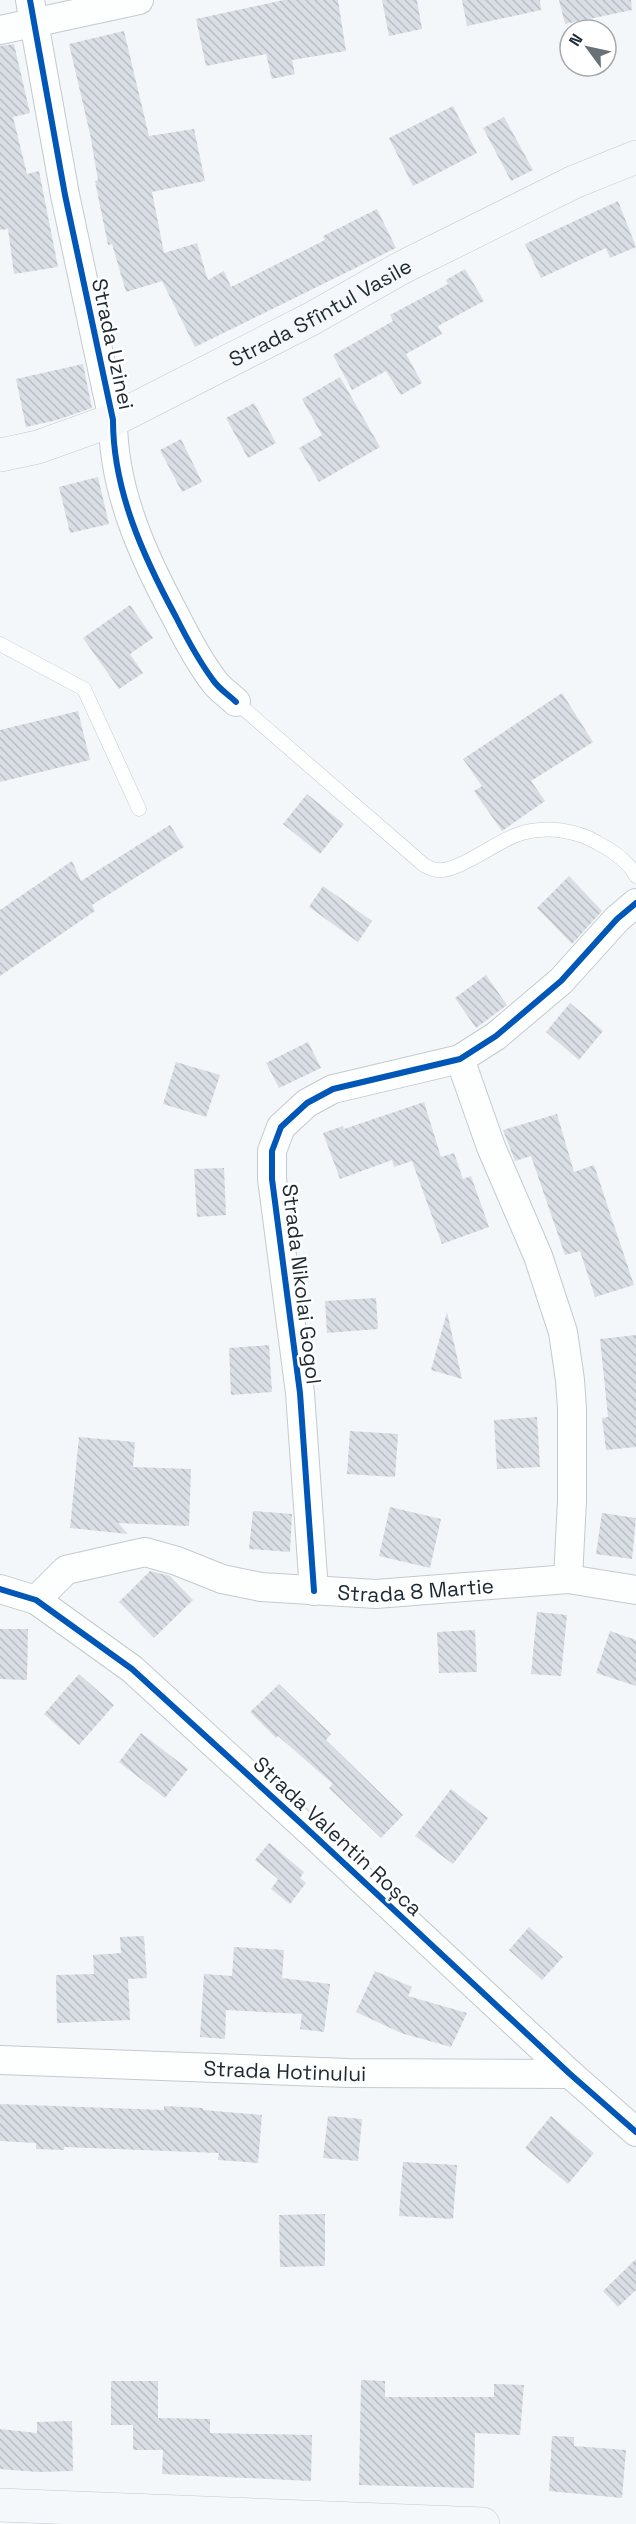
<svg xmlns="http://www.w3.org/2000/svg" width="636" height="2524" viewBox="0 0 636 2524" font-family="'Space Grotesk',sans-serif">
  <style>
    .building { fill: url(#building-back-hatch) }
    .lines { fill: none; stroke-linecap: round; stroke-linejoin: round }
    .lane-casing { stroke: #c3cacf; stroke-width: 15 }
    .street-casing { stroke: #c3cacf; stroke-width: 30 }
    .secondary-casing { stroke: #c3cacf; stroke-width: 34 }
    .lane { stroke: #fdfefe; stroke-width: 14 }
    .street { stroke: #fdfefe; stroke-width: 28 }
    .secondary { stroke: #f4f8fa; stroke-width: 33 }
    .cycleway-casing { stroke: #fff; stroke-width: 10 }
    .cycleway { stroke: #0057b8; stroke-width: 6 }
    .labels { text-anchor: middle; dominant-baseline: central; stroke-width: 5; stroke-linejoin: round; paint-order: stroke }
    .street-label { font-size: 21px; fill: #1e2931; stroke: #fff }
  </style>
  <defs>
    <pattern id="building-back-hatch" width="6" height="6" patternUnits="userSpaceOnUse" patternTransform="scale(1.5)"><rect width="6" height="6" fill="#d8dee4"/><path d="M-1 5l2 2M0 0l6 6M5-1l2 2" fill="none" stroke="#b9bec4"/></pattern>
  </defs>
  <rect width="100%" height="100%" fill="#f4f7fa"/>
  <path class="building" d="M 284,0 L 338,0 L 346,51 L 292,60 L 295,74 L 272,79 L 266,54 L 206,66 L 196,19 Z
    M 382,0 L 417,0 L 422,29 L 389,36 Z
    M 462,0 L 540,0 L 541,10 L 467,26 Z
    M 559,0 L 631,0 L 632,10 L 565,24 Z
    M 124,31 L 149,136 L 194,129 L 205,181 L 152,192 L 164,253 L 197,243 L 208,280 L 224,271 L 231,287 L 325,240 L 323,236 L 377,209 L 396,248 L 195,347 L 162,281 L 126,292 L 112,244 L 108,245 L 95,181 L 98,180 L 90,134 L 69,44 Z
    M 14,44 L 30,113 L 13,117 L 27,174 L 39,171 L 58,267 L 14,274 L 8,229 L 0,230 L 0,46 Z
    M 453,106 L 477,153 L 413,186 L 389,138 Z
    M 504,117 L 533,170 L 511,181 L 483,128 Z
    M 618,201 L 636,247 L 610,258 L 606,248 L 541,278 L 525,244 Z
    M 465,269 L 484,301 L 438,326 L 442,334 L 406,354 L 422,383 L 401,395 L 386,371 L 352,390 L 333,355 L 393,321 L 390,315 L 448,284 L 446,280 Z
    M 83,364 L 92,408 L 57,420 L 26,427 L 16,379 Z
    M 340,377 L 380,447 L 319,482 L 299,448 L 322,435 L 302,399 Z
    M 254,403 L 276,443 L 248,458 L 226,418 Z
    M 181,439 L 202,482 L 182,492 L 160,450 Z
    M 98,477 L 109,524 L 70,533 L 59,487 Z
    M 130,605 L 153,638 L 130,654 L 143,673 L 119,689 L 83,638 Z
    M 562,693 L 593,742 L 531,781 L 545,801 L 502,831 L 474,791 L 482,786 L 463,759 Z
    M 78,711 L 90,760 L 0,782 L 0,730 Z
    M 307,794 L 344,824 L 320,854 L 283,824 Z
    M 170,825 L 184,847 L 92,905 L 95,911 L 0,976 L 0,910 L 72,861 L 81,881 Z
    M 569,876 L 602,911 L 572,944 L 537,908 Z
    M 323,886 L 372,921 L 358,942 L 309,907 Z
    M 486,975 L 507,1005 L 476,1028 L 455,998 Z
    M 570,1003 L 603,1031 L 579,1060 L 546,1032 Z
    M 308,1042 L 321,1068 L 279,1088 L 266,1063 Z
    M 176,1062 L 220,1075 L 206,1117 L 163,1104 Z
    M 424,1102 L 441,1157 L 454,1153 L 463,1179 L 471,1176 L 489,1227 L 442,1244 L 412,1161 L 394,1167 L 392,1160 L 340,1179 L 323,1133 L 343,1126 L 344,1129 Z
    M 557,1114 L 574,1172 L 594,1165 L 634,1285 L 595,1297 L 580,1251 L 565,1255 L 531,1156 L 515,1161 L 503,1130 Z
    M 224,1168 L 226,1215 L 197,1217 L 194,1169 Z
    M 376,1298 L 378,1329 L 327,1333 L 325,1301 Z
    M 447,1312 L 462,1379 L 431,1370 Z
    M 636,1335 L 636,1447 L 606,1450 L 602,1418 L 608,1417 L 600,1339 Z
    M 269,1345 L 272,1392 L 231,1395 L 229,1348 Z
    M 537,1417 L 540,1467 L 497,1469 L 494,1420 Z
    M 350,1431 L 398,1434 L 395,1477 L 347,1474 Z
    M 79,1437 L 135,1442 L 133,1467 L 191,1469 L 189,1526 L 118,1523 L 128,1534 L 70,1528 Z
    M 390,1507 L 441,1519 L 430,1568 L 379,1556 Z
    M 253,1511 L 292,1514 L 290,1552 L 249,1549 Z
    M 602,1513 L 636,1518 L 632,1559 L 596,1554 Z
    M 150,1571 L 170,1576 L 193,1600 L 154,1638 L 119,1602 Z
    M 537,1612 L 567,1615 L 561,1676 L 531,1674 Z
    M 0,1629 L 28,1629 L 27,1680 L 0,1679 Z
    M 475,1630 L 477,1672 L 439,1673 L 437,1632 Z
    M 610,1631 L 636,1640 L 636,1686 L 596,1673 Z
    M 79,1674 L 114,1705 L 79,1745 L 44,1714 Z
    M 279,1684 L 331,1734 L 326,1740 L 403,1815 L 381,1838 L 329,1788 L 333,1784 L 278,1736 L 276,1738 L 250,1712 Z
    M 141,1733 L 188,1769 L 165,1798 L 119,1762 Z
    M 451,1789 L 488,1818 L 453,1864 L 415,1836 Z
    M 269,1843 L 304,1872 L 300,1878 L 306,1883 L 290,1904 L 271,1889 L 278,1879 L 255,1860 Z
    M 529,1927 L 563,1957 L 542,1980 L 509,1950 Z
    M 144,1936 L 147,1978 L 128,1979 L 130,2020 L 57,2023 L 56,1975 L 94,1974 L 93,1955 L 121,1953 L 120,1937 Z
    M 234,1947 L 284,1950 L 282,1978 L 330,1984 L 324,2032 L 300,2029 L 302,2014 L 226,2010 L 225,2039 L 200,2037 L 204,1974 L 232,1976 Z
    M 375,1971 L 412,1987 L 408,1996 L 467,2013 L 451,2047 L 401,2033 L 356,2012 Z
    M 0,2104 L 164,2110 L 164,2106 L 203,2108 L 203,2110 L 262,2115 L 258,2163 L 218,2160 L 219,2153 L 64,2147 L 64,2150 L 36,2149 L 36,2143 L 0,2141 Z
    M 328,2116 L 362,2119 L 358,2161 L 323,2158 Z
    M 551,2116 L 594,2153 L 568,2184 L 525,2148 Z
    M 403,2162 L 457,2165 L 453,2219 L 399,2216 Z
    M 325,2214 L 325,2266 L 280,2267 L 279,2215 Z
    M 636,2259 L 636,2290 L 618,2307 L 603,2291 Z
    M 361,2380 L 385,2381 L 385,2397 L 494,2397 L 494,2384 L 524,2385 L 520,2435 L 475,2433 L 474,2488 L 359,2485 Z
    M 111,2381 L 158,2381 L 158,2418 L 210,2419 L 210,2433 L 312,2435 L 311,2481 L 162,2474 L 163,2450 L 133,2450 L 133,2425 L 111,2425 Z
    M 72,2421 L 73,2471 L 38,2472 L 0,2469 L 0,2429 L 37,2433 L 37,2422 Z
    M 552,2436 L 574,2437 L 574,2446 L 626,2450 L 622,2498 L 549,2491 Z"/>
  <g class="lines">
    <defs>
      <path id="lane" d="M 0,644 L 84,689 L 139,809
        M 236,702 L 424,865 C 428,867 433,870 437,870 C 458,873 499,839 522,833 C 548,826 576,830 598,843 C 613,851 628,861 636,876"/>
      <g id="street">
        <path d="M 30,0 L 65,195 L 113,420 C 113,490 143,556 176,617 C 187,639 199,661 213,680 C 219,689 229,695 236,702"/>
        <path d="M 0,30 L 139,0"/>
        <path d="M 460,1059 L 491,1147 L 538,1256 L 563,1332 L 570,1380 L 572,1409 L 572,1500 L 568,1579"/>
        <path d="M 0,1589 L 36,1600 L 132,1669 L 304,1826 L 570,2074 L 636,2132"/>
        <path d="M 314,1591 L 300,1393 L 272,1179 L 272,1151 L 281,1127 L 307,1103 L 333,1089 L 460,1059 L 496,1036 L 561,981 L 617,919 L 636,903"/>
        <path id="s1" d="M 36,1600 L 66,1570 L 145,1552 L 177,1561 L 222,1579 L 261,1587 L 376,1594 L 568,1579 L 636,1590"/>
        <path id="s2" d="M 0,2060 L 348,2073 L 570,2074"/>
      </g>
      <g id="secondary">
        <path id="s3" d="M 0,455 L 38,447 L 113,420 L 311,319 L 403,267 L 574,182 L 636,157"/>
        <path d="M 0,2505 L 483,2524"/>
      </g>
    </defs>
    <use href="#lane" class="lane-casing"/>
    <use href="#street" class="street-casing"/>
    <use href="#secondary" class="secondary-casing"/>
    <use href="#lane" class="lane"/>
    <use href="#street" class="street"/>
    <use href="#secondary" class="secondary"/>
    <defs>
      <path id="cycleway" d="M 30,0 L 65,195 L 113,420 C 113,490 143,556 176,617 C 187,639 199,661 213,680 C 219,689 229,695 236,702
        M 0,1589 L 36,1600 L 132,1669 L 304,1826 L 570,2074 L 636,2132
        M 314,1591 L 300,1393 L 272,1179 L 272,1151 L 281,1127 L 307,1103 L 333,1089 L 460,1059 L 496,1036 L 561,981 L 617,919 L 636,903"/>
    </defs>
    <use href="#cycleway" class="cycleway-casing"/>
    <use href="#cycleway" class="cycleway"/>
  </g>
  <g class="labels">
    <g class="street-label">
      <text stroke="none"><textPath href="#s3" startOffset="352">Strada Sfîntul Vasile</textPath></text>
      <text transform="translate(113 344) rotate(78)">Strada Uzinei</text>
      <text transform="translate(302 1284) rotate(83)">Strada Nikolai Gogol</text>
      <text stroke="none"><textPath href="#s1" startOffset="400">Strada 8 Martie</textPath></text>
      <text transform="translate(338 1836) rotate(43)">Strada Valentin Roșca</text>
      <text stroke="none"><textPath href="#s2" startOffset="285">Strada Hotinului</textPath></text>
    </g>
  </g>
  <g transform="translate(588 48) rotate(303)"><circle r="28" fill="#ffffff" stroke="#a5a9ad" stroke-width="1.5"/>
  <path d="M0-4.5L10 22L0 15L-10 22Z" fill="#697177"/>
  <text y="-9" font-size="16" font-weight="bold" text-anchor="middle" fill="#1e2931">N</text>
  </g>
</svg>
